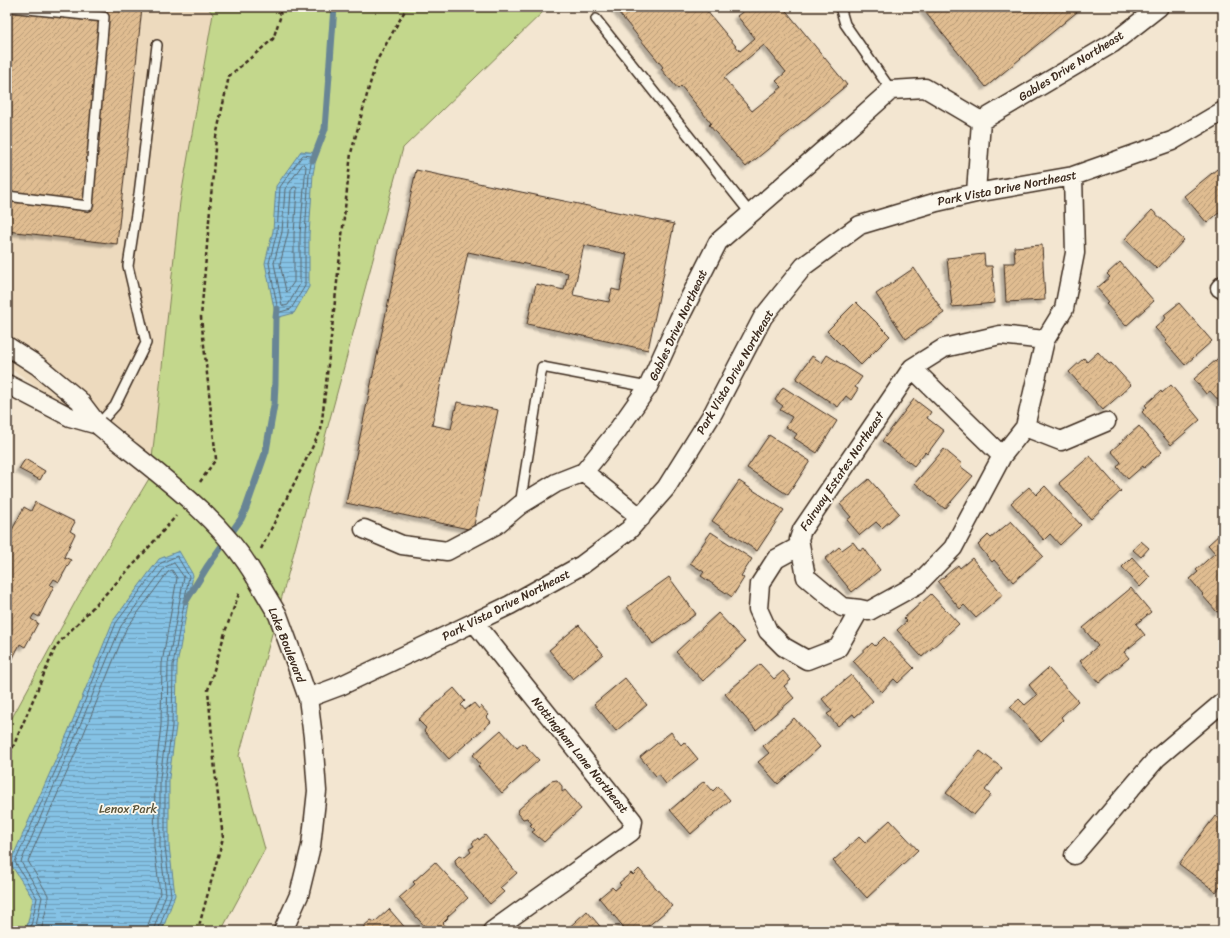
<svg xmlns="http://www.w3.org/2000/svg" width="1230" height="938" viewBox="0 0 1230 938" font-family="Sriracha,sans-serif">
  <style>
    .built { fill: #eddabe }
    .park { fill: #c3d78c; stroke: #7f8055 }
    .water { fill: url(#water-rules); stroke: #678595 }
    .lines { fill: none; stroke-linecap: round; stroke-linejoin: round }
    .shore { stroke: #59676e; stroke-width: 1 }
    .stream { stroke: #678595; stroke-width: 7 }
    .building { fill: url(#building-hatch); stroke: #3b2a1e; fill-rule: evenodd; filter: url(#shadow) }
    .lane-casing { stroke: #3b2a1e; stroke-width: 12 }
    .street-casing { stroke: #3b2a1e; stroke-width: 21 }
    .path { stroke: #3b2a1e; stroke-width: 2.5; stroke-dasharray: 4 3; stroke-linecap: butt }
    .lane { stroke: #fbf7ec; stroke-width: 9 }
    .street { stroke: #fbf7ec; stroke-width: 18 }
    .street-bridge-casing { stroke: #3b2a1e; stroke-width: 21; stroke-linecap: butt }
    .street-bridge { stroke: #fbf7ec; stroke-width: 18 }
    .labels { text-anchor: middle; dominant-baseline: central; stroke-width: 3.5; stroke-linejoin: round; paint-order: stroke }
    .street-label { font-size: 12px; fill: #3b2a1e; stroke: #fbf7ec }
    .park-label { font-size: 12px; fill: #5d553a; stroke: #fbf7ec }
  </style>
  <defs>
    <pattern id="water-rules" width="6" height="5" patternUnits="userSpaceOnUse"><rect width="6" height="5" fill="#85c2e5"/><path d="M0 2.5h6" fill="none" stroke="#6e9eb9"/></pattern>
    <pattern id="building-hatch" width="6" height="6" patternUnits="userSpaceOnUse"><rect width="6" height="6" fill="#e0bd91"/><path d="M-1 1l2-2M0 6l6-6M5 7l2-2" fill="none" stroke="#b79a76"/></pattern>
    <filter id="shadow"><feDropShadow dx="-3.5" dy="3.5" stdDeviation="1" flood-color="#0004"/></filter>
  </defs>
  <rect width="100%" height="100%" fill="#f3e6d1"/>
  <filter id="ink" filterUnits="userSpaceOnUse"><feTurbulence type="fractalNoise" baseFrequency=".025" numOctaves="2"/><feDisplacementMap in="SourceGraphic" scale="8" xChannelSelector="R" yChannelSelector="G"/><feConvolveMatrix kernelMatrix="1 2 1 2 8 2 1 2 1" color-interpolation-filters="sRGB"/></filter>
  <g filter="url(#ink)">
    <path class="built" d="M 7,7 L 207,7 L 213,14 L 180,202 L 150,477 L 22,376 L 7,367 Z"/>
    <path class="park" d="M 207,7 L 548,7 L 403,148 L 239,756 L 265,849 L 221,931 L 7,931 L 7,727 L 79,595 L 150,477 L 180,202 L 213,14 Z"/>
    <path class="water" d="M 301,151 L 317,153 L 313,174 L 309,235 L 309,287 L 294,313 L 276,318 L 265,263 L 273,231 L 276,186 Z
      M 179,551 L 193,575 L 177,665 L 176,726 L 169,778 L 169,846 L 175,895 L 162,931 L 26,931 L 33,899 L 10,863 L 68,732 L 113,621 L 159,559 Z"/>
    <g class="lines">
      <path class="shore" d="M 304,155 L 311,156 L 312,158 L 309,174 L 305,234 L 305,286 L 291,309 L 280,312 L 278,311 L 269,263 L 277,232 L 280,187 L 302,156 Z
        M 304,164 L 306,166 L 300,234 L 300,284 L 288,305 L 284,306 L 282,305 L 274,263 L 282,232 L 285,189 L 302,165 Z
        M 294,187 L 296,187 L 297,189 L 294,234 L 294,282 L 287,292 L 286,291 L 280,264 L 288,233 L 291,191 Z
        M 30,931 L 37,898 L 15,862 L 72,733 L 116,623 L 161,563 L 177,556 L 189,576 L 173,665 L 172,726 L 165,778 L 165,847 L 171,895 L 158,931
        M 35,931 L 42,897 L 21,862 L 76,735 L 121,626 L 165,567 L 174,563 L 184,577 L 168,664 L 167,726 L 160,778 L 160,847 L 166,894 L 153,931
        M 41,931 L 48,902 L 48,895 L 28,861 L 82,738 L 126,629 L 168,572 L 172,570 L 177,578 L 162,663 L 161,725 L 155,778 L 154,847 L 160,893 L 148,925 L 147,931"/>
      <path class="stream" d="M 313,160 L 325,129 L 334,7
        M 186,601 L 207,567 L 241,519 L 246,508 L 266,451 L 274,405 L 275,383 L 276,318 L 277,309"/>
    </g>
    <path class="building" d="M 7,7 L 142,7 L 117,244 L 7,231 Z
      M 614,7 L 709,7 L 706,10 L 740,51 L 755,38 L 737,16 L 749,7 L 783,7 L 847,85 L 746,167 L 709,125 L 711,123 L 681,86 L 678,89 L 661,69 L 663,67 ZM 764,45 L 786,72 L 776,81 L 782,87 L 752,111 L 724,78 Z
      M 921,7 L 1083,7 L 986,87 Z
      M 1217,169 L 1223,176 L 1223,209 L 1207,223 L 1184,196 Z
      M 416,170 L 674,224 L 648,350 L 527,324 L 536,284 L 564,290 L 568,273 L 468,252 L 432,425 L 451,429 L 457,402 L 498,410 L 473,530 L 346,503 ZM 584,245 L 627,254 L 620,291 L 612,289 L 609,302 L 573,295 Z
      M 1152,210 L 1184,240 L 1157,269 L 1125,239 Z
      M 1042,245 L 1045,300 L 1006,302 L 1004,263 L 1015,263 L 1014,247 Z
      M 984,254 L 985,266 L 992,266 L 995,303 L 952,307 L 947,258 Z
      M 1120,262 L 1154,301 L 1126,326 L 1106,304 L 1109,302 L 1097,288 L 1110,277 L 1107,274 Z
      M 914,268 L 944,313 L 906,339 L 876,294 Z
      M 856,302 L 890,336 L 861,365 L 827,331 Z
      M 1179,303 L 1212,341 L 1185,365 L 1165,342 L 1167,341 L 1155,328 L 1166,318 L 1164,315 Z
      M 1098,352 L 1109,364 L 1111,363 L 1131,385 L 1103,410 L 1069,372 L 1084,358 L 1087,362 Z
      M 1223,354 L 1223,401 L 1221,403 L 1210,391 L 1206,394 L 1194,379 Z
      M 827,355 L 862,377 L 855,387 L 858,389 L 851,400 L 846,396 L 838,407 L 796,379 L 812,356 L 822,363 Z
      M 1171,385 L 1200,420 L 1171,445 L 1142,412 L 1147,407 L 1145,405 L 1161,391 L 1162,393 Z
      M 783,387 L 837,421 L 817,453 L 794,438 L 797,434 L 786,427 L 792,417 L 780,410 L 783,406 L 775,400 Z
      M 914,399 L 931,412 L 927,418 L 944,431 L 927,454 L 925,452 L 914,466 L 882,441 Z
      M 1139,426 L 1162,452 L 1144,468 L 1143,466 L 1128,479 L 1117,467 L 1121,462 L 1111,451 Z
      M 769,435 L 810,461 L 788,495 L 747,468 Z
      M 944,449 L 962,464 L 960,466 L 973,476 L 945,509 L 915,483 Z
      M 1090,456 L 1121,491 L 1091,519 L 1059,483 Z
      M 25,459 L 45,471 L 40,480 L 19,469 Z
      M 869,479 L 899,513 L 882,528 L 876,522 L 860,535 L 847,520 L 851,517 L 840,504 Z
      M 739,481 L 784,510 L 757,551 L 712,521 Z
      M 1045,486 L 1081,525 L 1060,545 L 1050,534 L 1044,540 L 1011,503 L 1029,487 L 1036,495 Z
      M 35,502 L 75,522 L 70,531 L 75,534 L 64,557 L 71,560 L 59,582 L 54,579 L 50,585 L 54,586 L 39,617 L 34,614 L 31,619 L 38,623 L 25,647 L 20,644 L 9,666 L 7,665 L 7,528 L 12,530 L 24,507 L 31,511 Z
      M 1011,521 L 1043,556 L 1013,582 L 994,560 L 992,562 L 978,545 L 988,535 L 991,538 Z
      M 711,532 L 752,559 L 741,576 L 744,578 L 732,597 L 701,576 L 704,572 L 690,563 Z
      M 1221,533 L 1223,535 L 1223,608 L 1217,612 L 1202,595 L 1203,594 L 1190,579 L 1198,572 L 1196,570 L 1215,553 L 1208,545 Z
      M 1141,541 L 1149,548 L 1141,557 L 1133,550 Z
      M 853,542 L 860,551 L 864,548 L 880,570 L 852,592 L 825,559 L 839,547 L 842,550 Z
      M 1132,557 L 1150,577 L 1140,587 L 1122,567 Z
      M 972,558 L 1003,595 L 976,618 L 964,605 L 960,609 L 938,582 L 958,565 L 960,568 Z
      M 669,577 L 696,614 L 653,644 L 627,607 Z
      M 1131,588 L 1151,612 L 1136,624 L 1145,635 L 1124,652 L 1129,658 L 1099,683 L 1080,661 L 1098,646 L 1083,628 Z
      M 931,594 L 959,624 L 922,657 L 897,630 L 907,621 L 904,618 Z
      M 718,613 L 745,642 L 703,681 L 676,652 Z
      M 579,625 L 603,654 L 573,679 L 549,650 Z
      M 884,637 L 914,668 L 898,683 L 894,679 L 882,692 L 853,661 L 872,643 L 875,646 Z
      M 760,664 L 774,679 L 783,671 L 791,680 L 784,686 L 794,698 L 756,730 L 725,694 Z
      M 1048,668 L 1078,701 L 1061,717 L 1063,720 L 1041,741 L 1010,707 L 1019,699 L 1025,705 L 1037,695 L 1029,685 Z
      M 851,675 L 873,701 L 855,717 L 853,714 L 838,726 L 827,714 L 832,711 L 822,699 Z
      M 625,678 L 647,705 L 616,731 L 594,704 Z
      M 454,688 L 465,701 L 461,705 L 465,710 L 474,703 L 479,709 L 481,706 L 489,715 L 487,717 L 491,722 L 449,759 L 424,731 L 426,728 L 418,720 Z
      M 794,718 L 820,747 L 778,784 L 758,762 L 769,753 L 763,746 Z
      M 501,730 L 517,748 L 523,743 L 539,760 L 502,793 L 478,766 L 480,764 L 473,755 Z
      M 671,732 L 681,745 L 684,742 L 698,759 L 666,784 L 658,774 L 656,776 L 640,757 Z
      M 980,751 L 1002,768 L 985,790 L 991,795 L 974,815 L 946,793 Z
      M 557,780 L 562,786 L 562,792 L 565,790 L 581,809 L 544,842 L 532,832 L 535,830 L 530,825 L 532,824 L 527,818 L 523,819 L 518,813 L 519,809 L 551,781 Z
      M 704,781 L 713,791 L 718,786 L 730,800 L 691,834 L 670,810 Z
      M 1215,816 L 1223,822 L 1223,883 L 1216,892 L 1179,864 Z
      M 890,820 L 918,850 L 867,898 L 833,861 L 859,837 L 865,843 Z
      M 485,835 L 517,873 L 500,888 L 504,892 L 490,904 L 456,865 L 455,860 L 460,855 L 465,857 L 471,852 L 469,849 L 474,846 L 472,843 L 478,838 L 479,840 Z
      M 435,862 L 468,898 L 447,917 L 448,918 L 443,923 L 445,925 L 438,931 L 429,931 L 399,898 L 415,884 L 413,882 Z
      M 639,869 L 672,906 L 646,928 L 648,931 L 627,931 L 599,898 L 612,887 L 615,890 L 621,885 L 619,883 L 631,873 L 633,875 Z
      M 389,909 L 408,931 L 364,931 L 364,926 L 371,920 L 375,922 Z
      M 587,911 L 604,931 L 565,931 Z"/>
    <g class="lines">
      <defs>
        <path id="lane" d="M 840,7 L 845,24 L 891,90
          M 596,19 L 750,213
          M 7,196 L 88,206 L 104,17 L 9,7
          M 98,425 L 115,406 L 146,343 L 128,266 L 139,194 L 157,45
          M 520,505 L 542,367 L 648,387"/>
        <path id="street" d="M 976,193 L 981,121 L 1113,43 L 1159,7
          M 1220,288 L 1223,285
          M 7,346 L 38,366 L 79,400 L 98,425
          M 912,368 L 1002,456
          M 7,384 L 70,417 L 98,425
          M 1025,427 L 1061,441 L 1106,422
          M 584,472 L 641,518
          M 364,529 L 402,545 L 447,551 L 496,525 L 520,505 L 556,483 L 584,472 L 617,431 L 648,387 L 679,319 L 718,242 L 834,141 L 891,90 L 925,88 L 981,121
          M 800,546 L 776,559 L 760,584 L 758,609 L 768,631 L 784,647 L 807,660 L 838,648 L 860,609 L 869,611 L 918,584 L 953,548 L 1002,456 L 1025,427 L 1045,340
          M 256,578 L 278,615 L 296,664 L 308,698 L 313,737 L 317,791 L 311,846 L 299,895 L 283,931
          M 860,609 L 842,607 L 806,577 L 799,539 L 802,530 L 912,368 L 944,348 L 1000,335 L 1045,340 L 1064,309 L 1075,253 L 1073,176
          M 474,622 L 633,821 L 631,832 L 492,931
          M 308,698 L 340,686 L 454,632 L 510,605 L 582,565 L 629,530 L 666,488 L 713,413 L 763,317 L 804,266 L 860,225 L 937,202 L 976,193 L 1073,176 L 1172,141 L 1223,111
          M 1074,855 L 1157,758 L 1223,702"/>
      </defs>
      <use href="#lane" class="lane-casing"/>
      <use href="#street" class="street-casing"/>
      <path class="path" d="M 200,482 L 216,459 L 201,317 L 216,137 L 229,76 L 273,39 L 281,15 L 278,7
        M 261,549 L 321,430 L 351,153 L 376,62 L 407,7
        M 7,761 L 56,646 L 136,562 L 176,516
        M 196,931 L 199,926 L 223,838 L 215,771 L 208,690 L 226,629 L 240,591"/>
      <use href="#lane" class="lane"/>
      <use href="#street" class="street"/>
      <defs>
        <path id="street-bridge" d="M 98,425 C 153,471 220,515 256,578"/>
      </defs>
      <use href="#street-bridge" class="street-bridge-casing"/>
      <use href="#street-bridge" class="street-bridge"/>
    </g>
  </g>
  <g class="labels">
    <g class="street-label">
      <text transform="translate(1071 66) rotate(-32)">Gables Drive Northeast</text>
      <text transform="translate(1007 188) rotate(-11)">Park Vista Drive Northeast</text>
      <text transform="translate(678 325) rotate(-65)">Gables Drive Northeast</text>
      <text transform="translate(735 372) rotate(-60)">Park Vista Drive Northeast</text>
      <text transform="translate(842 471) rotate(-56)">Fairway Estates Northeast</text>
      <text transform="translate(506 605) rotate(-27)">Park Vista Drive Northeast</text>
      <text transform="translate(287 645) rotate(68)">Lake Boulevard</text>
      <text transform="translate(580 755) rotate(51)">Nottingham Lane Northeast</text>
    </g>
    <g class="park-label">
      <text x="128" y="809">Lenox Park</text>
    </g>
  </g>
  <rect width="1230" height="938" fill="none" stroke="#fbf7ec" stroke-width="24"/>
  <rect x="12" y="12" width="1206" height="914" fill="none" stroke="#3b2a1e" stroke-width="1.5" filter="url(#ink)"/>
</svg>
